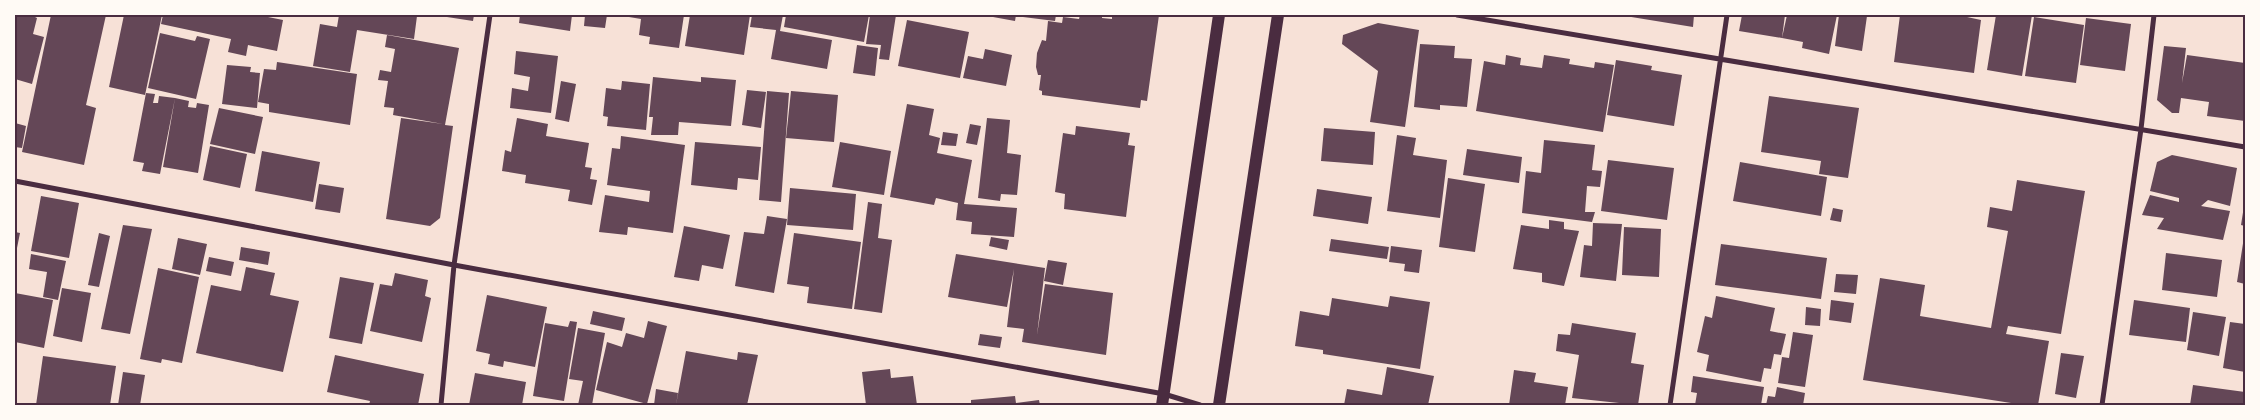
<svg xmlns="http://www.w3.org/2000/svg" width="2260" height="420" viewBox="0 0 2260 420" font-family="Manrope,sans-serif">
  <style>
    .building { fill: #644757 }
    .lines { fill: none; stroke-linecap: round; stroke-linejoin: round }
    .minor { stroke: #4a2c40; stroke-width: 5 }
    .primary { stroke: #4a2c40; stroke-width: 12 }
    .neatline { fill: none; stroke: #4a2c40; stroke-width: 2 }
  </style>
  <rect width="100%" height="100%" fill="#f7e1d7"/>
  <path class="building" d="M 15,15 L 31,15 L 37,18 L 33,34 L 44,37 L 32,84 L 15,79 Z
    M 51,15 L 106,15 L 86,105 L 96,108 L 84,165 L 22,152 Z
    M 124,15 L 162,15 L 145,95 L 109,87 Z
    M 163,15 L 258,15 L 283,20 L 277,51 L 248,45 L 246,56 L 228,52 L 231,39 L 161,24 Z
    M 339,15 L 417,16 L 414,39 L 357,30 L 350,72 L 313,66 L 320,24 L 337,27 Z
    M 434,15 L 474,15 L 473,21 Z
    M 520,15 L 572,15 L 570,31 L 519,23 Z
    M 585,15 L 607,15 L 605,28 L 584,26 Z
    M 617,15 L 684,15 L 679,48 L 649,44 L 650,37 L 639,35 L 641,19 Z
    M 690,15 L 750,15 L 744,55 L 685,46 Z
    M 752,15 L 783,15 L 780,31 L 832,40 L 827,69 L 771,59 L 776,30 L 750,27 Z
    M 786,15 L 869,15 L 864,42 L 784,27 Z
    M 870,15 L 896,15 L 889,60 L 879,59 L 881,45 L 866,44 Z
    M 993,15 L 1016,15 L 1015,21 L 993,17 Z
    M 1024,15 L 1056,15 L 1055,21 L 1023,17 Z
    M 1080,15 L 1102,15 L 1102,18 L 1112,19 L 1112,15 L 1145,17 L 1145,15 L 1159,15 L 1147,101 L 1141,100 L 1140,108 L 1042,95 L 1042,91 L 1039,90 L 1041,75 L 1038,75 L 1036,67 L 1037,53 L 1042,40 L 1046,41 L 1048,21 L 1062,23 L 1063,17 L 1079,19 Z
    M 1619,15 L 1694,15 L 1693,27 Z
    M 1742,15 L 1785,15 L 1782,38 L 1739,31 Z
    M 1787,15 L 1837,15 L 1829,54 L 1802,48 L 1803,42 L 1782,38 Z
    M 1839,15 L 1867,16 L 1862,51 L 1835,46 Z
    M 1900,15 L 1967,15 L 1967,17 L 1981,20 L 1974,73 L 1894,62 Z
    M 1996,15 L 2032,15 L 2022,76 L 1987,70 Z
    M 2034,17 L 2084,25 L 2076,83 L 2025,76 Z
    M 2086,18 L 2131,24 L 2125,71 L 2080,65 Z
    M 907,20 L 969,32 L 960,78 L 898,66 Z
    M 1378,23 L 1419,30 L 1405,127 L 1370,122 L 1378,71 L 1342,44 L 1343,35 Z
    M 160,33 L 195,41 L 197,36 L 210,39 L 196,99 L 148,88 Z
    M 387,35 L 459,48 L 445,125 L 453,126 L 440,218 L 430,226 L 386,219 L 401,118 L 443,124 L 393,115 L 394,108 L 384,107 L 388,81 L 378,80 L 380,70 L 391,72 L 395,49 L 385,47 Z
    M 1420,44 L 1455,46 L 1454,58 L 1472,59 L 1467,107 L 1440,105 L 1440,110 L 1414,107 Z
    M 857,45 L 878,48 L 875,76 L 853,73 Z
    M 2164,46 L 2186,48 L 2182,83 L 2187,55 L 2245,63 L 2245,121 L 2207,116 L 2209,102 L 2181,98 L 2179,113 L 2172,113 L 2157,100 Z
    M 985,49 L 1012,55 L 1006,86 L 963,78 L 968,56 L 983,59 Z
    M 516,51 L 558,56 L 551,113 L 510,108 L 512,88 L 528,91 L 530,77 L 514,74 Z
    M 1506,55 L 1521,58 L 1520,65 L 1542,68 L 1544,55 L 1570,59 L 1569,64 L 1594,68 L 1595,62 L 1614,65 L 1603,132 L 1476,111 L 1484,61 L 1505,65 Z
    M 1616,60 L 1652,66 L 1651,70 L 1682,75 L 1674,126 L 1607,115 Z
    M 277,62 L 357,74 L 350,125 L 269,112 L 269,104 L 258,102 L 264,69 L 276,70 Z
    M 227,65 L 251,67 L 250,72 L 260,73 L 257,108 L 222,104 Z
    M 653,77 L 701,82 L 701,77 L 736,80 L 731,126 L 679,122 L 678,135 L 651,135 L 653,117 L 649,117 Z
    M 561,81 L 576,84 L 569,122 L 555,119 Z
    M 622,81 L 650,84 L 646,130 L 607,126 L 608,117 L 603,116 L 606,88 L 621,90 Z
    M 747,90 L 766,92 L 761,128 L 742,125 Z
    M 767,91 L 789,93 L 781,202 L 759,200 Z
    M 791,91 L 838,95 L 834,142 L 786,138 Z
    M 146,93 L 155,94 L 153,103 L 158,103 L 159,96 L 175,98 L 160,174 L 142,171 L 144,163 L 133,161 Z
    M 1769,96 L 1859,108 L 1848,178 L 1819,174 L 1821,161 L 1761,152 Z
    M 175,98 L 189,101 L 188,107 L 196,108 L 197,103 L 209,105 L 198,173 L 163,167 Z
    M 907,104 L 934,109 L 929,135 L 940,138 L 937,153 L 972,160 L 964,204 L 1017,208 L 1014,237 L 971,234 L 972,222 L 956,220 L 958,203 L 936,198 L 934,205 L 890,197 Z
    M 219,108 L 263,117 L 255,154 L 210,144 Z
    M 517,118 L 548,124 L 546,136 L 589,143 L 585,167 L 592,168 L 590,179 L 597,180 L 592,205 L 568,201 L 570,190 L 525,183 L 526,175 L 502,171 L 505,150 L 511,152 Z
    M 987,118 L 1010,120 L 1007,153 L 1021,155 L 1017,195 L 1001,194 L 1000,201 L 978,198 Z
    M 15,123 L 26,126 L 22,148 L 15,147 Z
    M 970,124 L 981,126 L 977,145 L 966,143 Z
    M 1076,126 L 1130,133 L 1128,145 L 1135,146 L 1126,217 L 1064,209 L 1065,194 L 1055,192 L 1063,133 L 1075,135 Z
    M 1324,128 L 1375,132 L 1373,165 L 1321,161 Z
    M 943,132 L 958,134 L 956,146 L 941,145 Z
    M 1397,135 L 1416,138 L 1413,155 L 1447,160 L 1440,218 L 1387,211 Z
    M 621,136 L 685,145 L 673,233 L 628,227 L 627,235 L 599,232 L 605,195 L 649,202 L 650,191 L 607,185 L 612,148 L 620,149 Z
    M 1544,140 L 1595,145 L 1592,170 L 1602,171 L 1600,187 L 1587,186 L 1585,212 L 1595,212 L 1592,222 L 1522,213 L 1526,171 L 1541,173 Z
    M 695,142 L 761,147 L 758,180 L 738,178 L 737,190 L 691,185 Z
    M 840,142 L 891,151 L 884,195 L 832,187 Z
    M 210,146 L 247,154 L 240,188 L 203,180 Z
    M 1467,149 L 1522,157 L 1519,183 L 1463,175 Z
    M 262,151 L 320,162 L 313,202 L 255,191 Z
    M 2172,155 L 2237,168 L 2230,206 L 2208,200 L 2201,206 L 2230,211 L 2223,240 L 2157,229 L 2164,218 L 2142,215 L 2150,195 L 2179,202 L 2179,198 L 2150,191 L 2157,162 Z
    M 1608,160 L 1674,168 L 1667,220 L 1601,211 Z
    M 1740,162 L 1827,177 L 1821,216 L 1733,201 Z
    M 1448,178 L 1485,184 L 1475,252 L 1439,247 Z
    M 2017,180 L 2085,191 L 2061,334 L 2008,326 L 2006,334 L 2049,341 L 2038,405 L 2024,405 L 1863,380 L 1880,278 L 1925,285 L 1920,316 L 1991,328 L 2008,231 L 1987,227 L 1990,207 L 2012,211 Z
    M 319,184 L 344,188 L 340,213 L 315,209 Z
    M 790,188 L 856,194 L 853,230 L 787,225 Z
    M 1317,189 L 1372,197 L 1368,224 L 1313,216 Z
    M 41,196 L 79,203 L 69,258 L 31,251 Z
    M 868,202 L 882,204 L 878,238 L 892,240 L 882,313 L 854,309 Z
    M 2244,206 L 2245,206 L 2245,226 L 2241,225 Z
    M 1833,208 L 1843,210 L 1841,222 L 1830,220 Z
    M 767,216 L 787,219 L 774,293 L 735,286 L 744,232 L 764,234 Z
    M 1549,220 L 1564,222 L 1564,229 L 1579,231 L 1564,286 L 1542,282 L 1542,273 L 1513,269 L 1521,225 L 1549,229 Z
    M 1593,223 L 1622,224 L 1616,281 L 1580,277 L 1584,245 L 1592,246 Z
    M 123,225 L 152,229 L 130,334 L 101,329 Z
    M 684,226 L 730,235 L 723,269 L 702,265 L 699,281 L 674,277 Z
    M 1624,227 L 1661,229 L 1659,277 L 1622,275 Z
    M 15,232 L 20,233 L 16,253 L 15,253 Z
    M 99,233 L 110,236 L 99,287 L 88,285 Z
    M 794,233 L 861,242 L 852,309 L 807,303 L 809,287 L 787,284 Z
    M 991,237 L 1009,240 L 1007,250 L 989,246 Z
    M 2244,237 L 2245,237 L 2245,284 L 2237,282 Z
    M 178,238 L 207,244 L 200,275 L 172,269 Z
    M 1331,239 L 1389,247 L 1387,259 L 1329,251 Z
    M 1721,244 L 1827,258 L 1821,299 L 1715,285 Z
    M 1391,246 L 1422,250 L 1419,273 L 1404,271 L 1405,264 L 1389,262 Z
    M 241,247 L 270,252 L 268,265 L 239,260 Z
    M 2166,253 L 2222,260 L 2217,297 L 2162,290 Z
    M 31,254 L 66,261 L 58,300 L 43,297 L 47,272 L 29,269 Z
    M 956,254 L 1045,268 L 1037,335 L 1045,284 L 1113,293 L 1106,355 L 1022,342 L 1024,329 L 1007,327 L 1014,269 L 1007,307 L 948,297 Z
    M 209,257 L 234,262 L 231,276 L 206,271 Z
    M 1048,260 L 1067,263 L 1063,285 L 1044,281 Z
    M 246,267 L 275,273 L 270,295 L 299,301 L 283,372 L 196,353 L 211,285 L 241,291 Z
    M 158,268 L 199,277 L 182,363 L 162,359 L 161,363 L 140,359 Z
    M 395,273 L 428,280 L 425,296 L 431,298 L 422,342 L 370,331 L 380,284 L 392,286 Z
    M 1836,274 L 1858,275 L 1856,294 L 1834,292 Z
    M 340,277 L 374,283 L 362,344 L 329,338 Z
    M 62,288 L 91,293 L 82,342 L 53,336 Z
    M 15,293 L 53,300 L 44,348 L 15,342 Z
    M 487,295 L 547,307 L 535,367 L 504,361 L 503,367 L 488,364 L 490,354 L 476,351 Z
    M 1390,296 L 1430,302 L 1420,369 L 1323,354 L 1323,350 L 1295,346 L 1300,311 L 1329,316 L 1332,298 L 1388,307 Z
    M 1716,296 L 1775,308 L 1770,331 L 1786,334 L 1781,355 L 1774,354 L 1771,369 L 1764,368 L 1761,382 L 1706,371 L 1709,355 L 1697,352 L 1705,316 L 1712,318 Z
    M 1831,300 L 1854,303 L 1851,323 L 1829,320 Z
    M 2134,300 L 2190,308 L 2186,342 L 2129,335 Z
    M 1806,307 L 1821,309 L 1820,326 L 1805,325 Z
    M 593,311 L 625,318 L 622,331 L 590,324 Z
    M 2193,312 L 2226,317 L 2219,356 L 2187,350 Z
    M 570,321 L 577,322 L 564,401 L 533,396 L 545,323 L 568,327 Z
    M 648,321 L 667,326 L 647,404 L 596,390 L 607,342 L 622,347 L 626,333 L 644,338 Z
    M 2230,322 L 2245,324 L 2245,372 L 2223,368 Z
    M 1572,323 L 1636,333 L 1631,363 L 1644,365 L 1638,405 L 1572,398 L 1579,355 L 1556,351 L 1558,334 L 1570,335 Z
    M 578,328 L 605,333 L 592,405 L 578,405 L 583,381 L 569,379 Z
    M 1793,332 L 1813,335 L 1805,387 L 1778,383 L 1782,357 L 1789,358 Z
    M 980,334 L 1002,337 L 1000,348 L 978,345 Z
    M 686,351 L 737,360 L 738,352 L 758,355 L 747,405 L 676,405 Z
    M 2061,353 L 2084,356 L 2076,398 L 2055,394 Z
    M 335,355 L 424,374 L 418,405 L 369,405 L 370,401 L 327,392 Z
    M 43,356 L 116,366 L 110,405 L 36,405 Z
    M 1387,367 L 1434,376 L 1428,405 L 1344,405 L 1347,389 L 1382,395 Z
    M 890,369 L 891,378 L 913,376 L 917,405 L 866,405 L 862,372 Z
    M 1514,370 L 1536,373 L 1534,382 L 1568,387 L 1565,405 L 1509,405 Z
    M 123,372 L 145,375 L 140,405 L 118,405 Z
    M 475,373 L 526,382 L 522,405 L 469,405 Z
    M 1693,376 L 1764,387 L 1761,405 L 1695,405 L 1697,393 L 1691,392 Z
    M 2193,385 L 2245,392 L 2245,405 L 2190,405 Z
    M 1777,387 L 1805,393 L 1803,405 L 1766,405 L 1768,396 L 1775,397 Z
    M 656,389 L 678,393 L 676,405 L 654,405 Z
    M 1015,396 L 1016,403 L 1039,400 L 1040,405 L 971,405 L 971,400 Z"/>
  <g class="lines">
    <path class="minor" d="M 1457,15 L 2245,147
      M 15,181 L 454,265 L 1164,394 L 1200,405
      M 441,405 L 454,265 L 490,15
      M 1670,405 L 1727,15
      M 2102,405 L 2141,129 L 2154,15"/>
    <path class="primary" d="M 1162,405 L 1219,15
      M 1219,405 L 1278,15"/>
  </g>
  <rect width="2260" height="420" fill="none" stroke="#fffaf5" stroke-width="32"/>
  <rect x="16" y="16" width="2228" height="388" class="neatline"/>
</svg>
